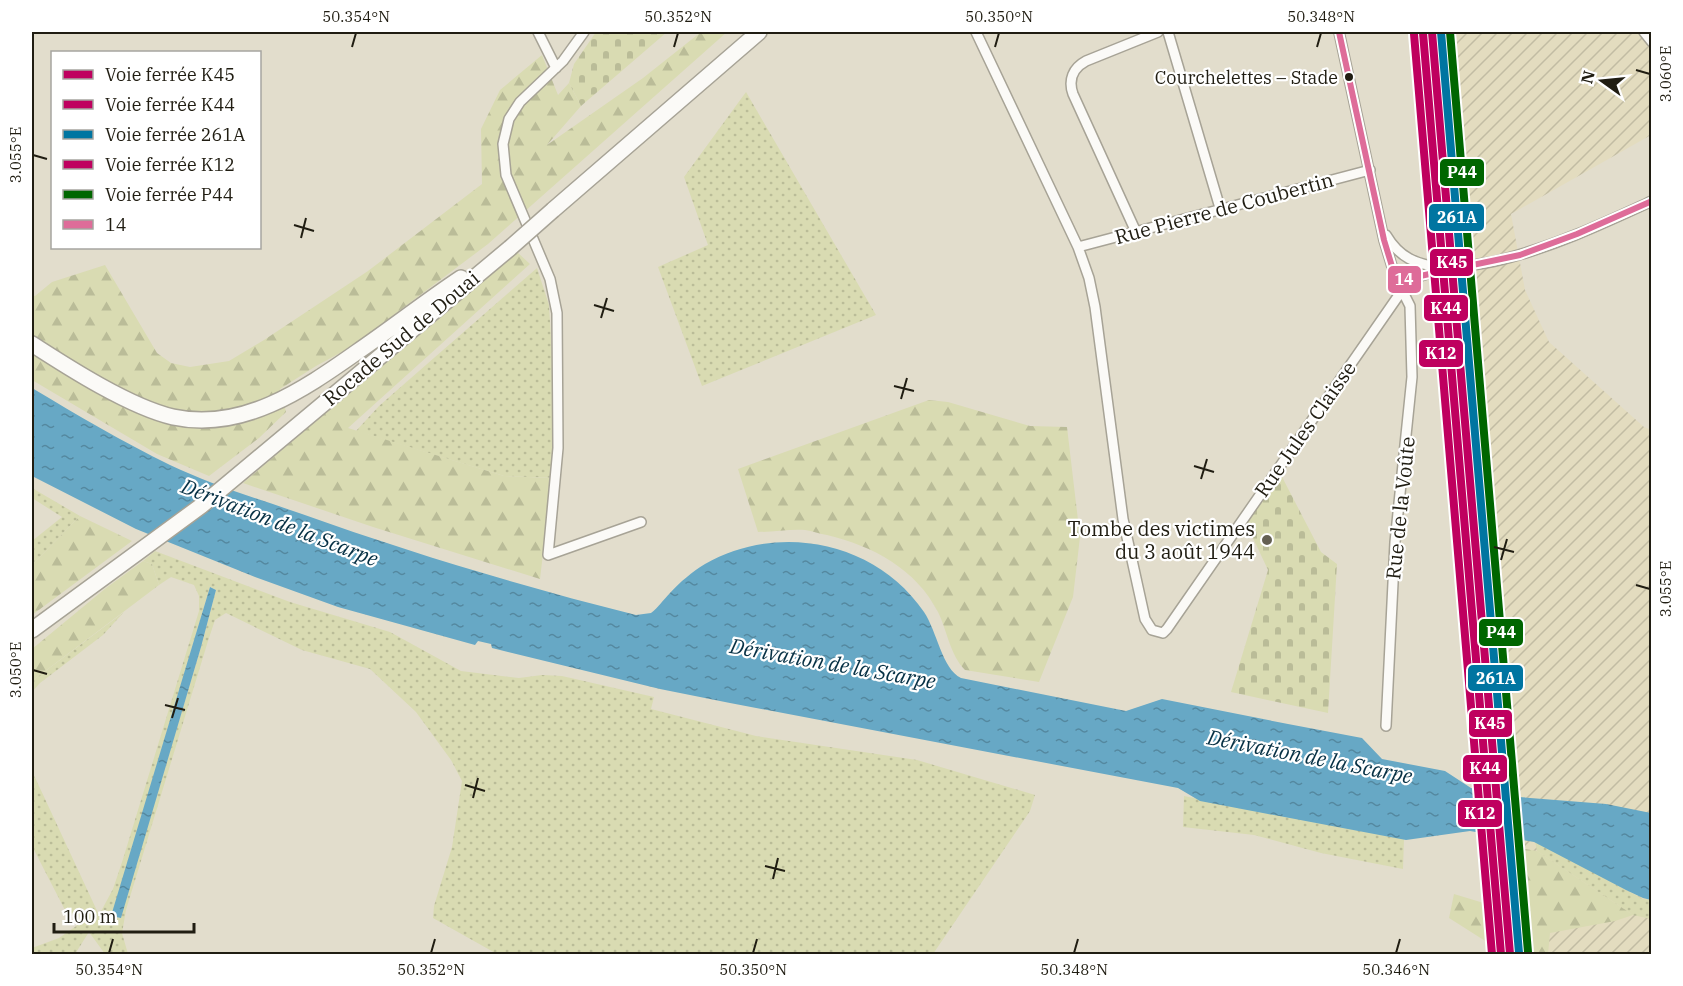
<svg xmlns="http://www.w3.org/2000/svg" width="1683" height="986" viewBox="0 0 1683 986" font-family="'IBM Plex Serif',serif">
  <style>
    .industrial { fill: url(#industrial-furrows) }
    .built { fill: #e3dcbf }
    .grass { fill: url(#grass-dots); fill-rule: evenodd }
    .forest { fill: url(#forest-firs) }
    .cemetery { fill: url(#cemetery-stones) }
    .water { fill: url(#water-ripples) }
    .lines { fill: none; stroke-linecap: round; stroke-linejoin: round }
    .minor-casing { stroke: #a7a396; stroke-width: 12 }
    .highway-casing { stroke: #a7a396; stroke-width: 18 }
    .minor { stroke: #fbfaf7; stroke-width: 9 }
    .highway { stroke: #fbfaf7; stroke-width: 15 }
    .rail { stroke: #d0cfca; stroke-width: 3; stroke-dasharray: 12 6; stroke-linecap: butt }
    .highway-bridge-casing { stroke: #a7a396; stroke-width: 18; stroke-linecap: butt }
    .highway-bridge { stroke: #fbfaf7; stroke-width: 15 }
    .bus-1-casing { stroke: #fff; stroke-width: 10 }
    .bus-1 { stroke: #de6c99; stroke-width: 6 }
    .rail-1-casing { stroke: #fff; stroke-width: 12 }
    .rail-2-casing { stroke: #fff; stroke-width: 12 }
    .rail-3-casing { stroke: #fff; stroke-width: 12 }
    .rail-4-casing { stroke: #fff; stroke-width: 12 }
    .rail-5-casing { stroke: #fff; stroke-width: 12 }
    .rail-1 { stroke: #bf005f; stroke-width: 8 }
    .rail-2 { stroke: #bf005f; stroke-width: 8 }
    .rail-3 { stroke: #0075a1; stroke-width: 8 }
    .rail-4 { stroke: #bf005f; stroke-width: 8 }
    .rail-5 { stroke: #060; stroke-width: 8 }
    .ticks { fill: none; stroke: #201d12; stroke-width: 2 }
    .bus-dot { fill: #201d12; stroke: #fff; stroke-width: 2 }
    .poi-dot { fill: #646053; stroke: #fff; stroke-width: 2 }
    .labels { text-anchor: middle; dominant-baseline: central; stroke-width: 4.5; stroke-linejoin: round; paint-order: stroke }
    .bus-label { font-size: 18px; fill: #201d12; stroke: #fff; text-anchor: end }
    .street-label { font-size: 20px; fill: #201d12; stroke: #fff }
    .poi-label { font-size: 20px; fill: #201d12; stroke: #fff; text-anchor: end }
    .water-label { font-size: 21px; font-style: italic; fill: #073145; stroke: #fff }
    .line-badge { stroke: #fff; stroke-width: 2 }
    .badge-label { font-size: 16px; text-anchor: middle; font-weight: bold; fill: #fff }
    .neatline { fill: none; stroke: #201d12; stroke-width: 2 }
    .ticks-label { font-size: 15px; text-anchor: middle; fill: #201d12 }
  </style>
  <defs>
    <pattern id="industrial-furrows" width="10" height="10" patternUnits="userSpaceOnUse" patternTransform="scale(1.5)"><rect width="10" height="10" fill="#e3dcbf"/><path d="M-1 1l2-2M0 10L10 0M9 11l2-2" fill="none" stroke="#c2bca3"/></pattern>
    <pattern id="grass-dots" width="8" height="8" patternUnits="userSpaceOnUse" patternTransform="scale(1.5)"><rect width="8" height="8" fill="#d9dbb2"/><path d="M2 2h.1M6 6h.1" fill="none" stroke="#babc98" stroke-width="1.8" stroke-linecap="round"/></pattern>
    <pattern id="forest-firs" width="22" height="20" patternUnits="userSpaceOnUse" patternTransform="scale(1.5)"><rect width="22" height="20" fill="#d9dbb2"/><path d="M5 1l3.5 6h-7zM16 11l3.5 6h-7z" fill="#babc98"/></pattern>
    <pattern id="cemetery-stones" width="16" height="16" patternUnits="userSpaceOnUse" patternTransform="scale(1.5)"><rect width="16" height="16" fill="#d9dbb2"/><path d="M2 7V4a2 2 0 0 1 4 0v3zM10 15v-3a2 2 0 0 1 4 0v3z" fill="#babc98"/></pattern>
    <pattern id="water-ripples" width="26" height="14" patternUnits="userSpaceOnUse" patternTransform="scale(1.5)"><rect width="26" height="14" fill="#67a8c5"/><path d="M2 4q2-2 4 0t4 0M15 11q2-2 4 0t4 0" fill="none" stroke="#54889f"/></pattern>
  </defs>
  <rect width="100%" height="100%" fill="#e2ddcc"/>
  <path class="industrial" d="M 1415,32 L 1651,32 L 1651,135 L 1511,214 L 1525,290 L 1549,342 L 1644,427 L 1651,430 L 1651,954 L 1491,954 L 1473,751 L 1441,277 Z"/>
  <path class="built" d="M 1525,932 L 1531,941 L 1533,954 L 1502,954 L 1502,938 Z"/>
  <path class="grass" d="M 746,92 L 876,315 L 702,386 L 658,267 L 708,245 L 684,177 Z
    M 537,268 L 549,305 L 556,419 L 556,478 L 504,476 L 356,431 L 379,406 Z
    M 32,488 L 80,516 L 32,565 L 32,541 L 62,517 L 32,498 Z
    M 155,551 L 290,602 L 390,632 L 461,671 L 519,678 L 542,675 L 562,676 L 654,697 L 651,709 L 756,736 L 917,760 L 1035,795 L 1030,811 L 933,954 L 497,954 L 433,918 L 434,906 L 452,847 L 462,781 L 451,760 L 416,712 L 370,669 L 302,650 L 226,613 L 215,620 L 208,641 L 126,910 L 122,933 L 128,954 L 105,954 L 89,932 L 75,954 L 32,954 L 32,948 L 59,938 L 82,922 L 77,913 L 67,914 L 32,846 L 32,771 L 99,915 L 113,889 L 123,859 L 199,611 L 199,596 L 194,585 L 171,577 L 159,585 L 152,564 L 143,561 ZM 210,587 L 216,590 L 201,647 L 120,918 L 112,916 Z
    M 124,612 L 103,635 L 40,683 L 32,692 L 32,681 Z
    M 1184,796 L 1404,839 L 1403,869 L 1321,853 L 1254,835 L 1183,827 Z
    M 1535,841 L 1643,899 L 1651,900 L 1651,919 L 1633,915 L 1537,851 Z
    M 1481,842 L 1496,856 L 1502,954 L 1491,954 Z"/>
  <path class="forest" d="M 701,32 L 727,32 L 488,244 L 351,347 L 316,366 L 280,389 L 286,412 L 259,438 L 209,476 L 157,454 L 32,380 L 32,295 L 35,296 L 52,282 L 105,265 L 157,353 L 171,363 L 190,367 L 229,361 L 264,340 L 368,271 L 482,184 L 481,129 L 500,90 L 542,55 L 558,95 L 569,83 L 581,106 L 547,145 L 643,78 Z
    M 516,251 L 530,264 L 348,428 L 504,476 L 552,478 L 540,579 L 373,527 L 243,483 Z
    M 929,400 L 948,402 L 1030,426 L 1067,427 L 1080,537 L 1073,597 L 1039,682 L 965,670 C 950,655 947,630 938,612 C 916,569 873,546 827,535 C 820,534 812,531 805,530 C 790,529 773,532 758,532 L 738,469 Z
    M 80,516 L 132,541 L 32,615 L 32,565 Z
    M 143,561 L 152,564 L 159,585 L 32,681 L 32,649 L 106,588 Z
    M 1515,847 L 1537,851 L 1633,915 L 1615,921 L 1550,933 L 1548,954 L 1533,954 L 1531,941 L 1528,936 L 1526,909 L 1519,903 Z
    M 1454,894 L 1487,904 L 1490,944 L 1449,918 Z"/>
  <path class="cemetery" d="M 596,32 L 667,32 L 581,106 L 569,83 L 574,64 Z
    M 1281,475 L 1321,552 L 1337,564 L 1328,713 L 1231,692 L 1268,570 L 1246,523 Z"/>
  <path class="water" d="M 32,388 C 77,415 123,442 170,465 C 212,485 258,499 302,514 C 411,553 524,587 636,615 L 651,613 C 658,608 663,600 670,593 C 680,582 692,572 705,564 C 778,522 876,541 924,612 C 937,631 942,669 961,678 L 1126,711 L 1162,699 L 1288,724 L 1362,738 L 1382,759 L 1445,771 L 1471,788 L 1519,797 L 1606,804 L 1651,813 L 1651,900 L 1643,898 L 1626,890 L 1534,842 L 1470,831 L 1406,840 L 1200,801 L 1178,788 L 730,703 L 660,689 L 492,648 L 491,644 L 478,641 L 475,645 L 338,607 L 255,577 L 136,529 L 32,476 Z
    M 210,587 L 216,590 L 201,647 L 121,918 L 111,916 Z"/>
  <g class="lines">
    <defs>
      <path id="minor" d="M 538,32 L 556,68
        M 584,32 L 563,61 L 520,102 L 509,119 L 503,144 L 506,175 L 550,279 L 557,313 L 558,448 L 548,555 L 641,522
        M 976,32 L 1078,247 L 1089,278 L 1095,307 L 1123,519 L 1145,619 L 1152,630 L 1163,633 L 1167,629 L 1410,279
        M 1168,32 L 1220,208
        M 1339,32 L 1384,240 L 1394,273 L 1401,280 C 1411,281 1429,272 1441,270 C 1460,266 1480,265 1500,260 C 1553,247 1602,224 1652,201
        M 1644,32 L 1652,42
        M 1136,232 L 1073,94 C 1068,80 1073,68 1086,61 L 1158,32
        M 1386,235 C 1399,257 1416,265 1441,267
        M 1078,247 L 1370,170
        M 1386,726 L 1395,542 L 1412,377 L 1410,306 L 1403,292"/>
      <path id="highway" d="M 553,210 L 759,32
        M 32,344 C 69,368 130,407 173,417 C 242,432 303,390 357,352 C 392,328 425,302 461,278
        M 32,630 L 201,506 L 510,248"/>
    </defs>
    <use href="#minor" class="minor-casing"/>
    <use href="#highway" class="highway-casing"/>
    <use href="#minor" class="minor"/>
    <use href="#highway" class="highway"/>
    <path class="rail" d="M 1510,889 L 1520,954"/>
    <defs>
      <path id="highway-bridge" d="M 510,248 L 553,210"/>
    </defs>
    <use href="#highway-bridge" class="highway-bridge-casing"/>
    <use href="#highway-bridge" class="highway-bridge"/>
    <defs>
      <path id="bus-1" d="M 1339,32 L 1384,240 L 1394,273 L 1401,280 L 1520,255 L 1577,234 L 1652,201"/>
    </defs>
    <use href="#bus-1" class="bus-1-casing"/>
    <use href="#bus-1" class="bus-1"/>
    <defs>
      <path id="rail-1" d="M 1432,32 L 1510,954"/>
      <path id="rail-2" d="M 1423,33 L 1501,954"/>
      <path id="rail-3" d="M 1441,32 L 1519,953"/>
      <path id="rail-4" d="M 1414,34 L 1492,954"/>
      <path id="rail-5" d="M 1450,32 L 1528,952"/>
    </defs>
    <use href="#rail-1" class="rail-1-casing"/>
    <use href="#rail-2" class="rail-2-casing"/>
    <use href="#rail-3" class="rail-3-casing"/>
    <use href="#rail-4" class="rail-4-casing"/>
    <use href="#rail-5" class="rail-5-casing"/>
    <use href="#rail-1" class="rail-1"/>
    <use href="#rail-2" class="rail-2"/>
    <use href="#rail-3" class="rail-3"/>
    <use href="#rail-4" class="rail-4"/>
    <use href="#rail-5" class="rail-5"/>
  </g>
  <path class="ticks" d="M 352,47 L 356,33M 674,47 L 678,33M 995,47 L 999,33M 1317,47 L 1321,33M 1636,70 L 1650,74M 33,155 L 47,159M 294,225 L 314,231M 301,238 L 306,218M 594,305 L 614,311M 601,318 L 607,298M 894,386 L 914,391M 901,399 L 907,378M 1194,466 L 1214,472M 1201,479 L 1207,459M 1494,547 L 1514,552M 1501,560 L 1507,539M 1636,585 L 1650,589M 33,670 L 47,674M 165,705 L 185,710M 172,718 L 178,698M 465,785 L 485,791M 473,798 L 478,778M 765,866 L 785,871M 773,879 L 778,858M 109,953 L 113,939M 431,953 L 435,939M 753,953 L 757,939M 1074,953 L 1078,939M 1396,953 L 1400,939"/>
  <circle class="bus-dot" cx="1349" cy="77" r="5"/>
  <circle class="poi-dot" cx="1267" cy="540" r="6"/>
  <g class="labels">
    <g class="bus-label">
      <text x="1338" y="77">Courchelettes – Stade</text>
    </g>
    <g class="street-label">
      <text transform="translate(1224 208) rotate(-15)">Rue Pierre de Coubertin</text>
      <text transform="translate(401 338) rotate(-40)">Rocade Sud de Douai</text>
      <text transform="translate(1305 429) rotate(-55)">Rue Jules Claisse</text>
      <text transform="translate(1400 508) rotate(-84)">Rue de la Voûte</text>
    </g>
    <g class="poi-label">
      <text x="1255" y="528">Tombe des victimes<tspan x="1255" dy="23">du 3 août 1944</tspan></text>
    </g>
    <g class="water-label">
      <text transform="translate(280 522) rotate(21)">Dérivation de la Scarpe</text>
      <text transform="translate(833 663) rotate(10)">Dérivation de la Scarpe</text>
      <text transform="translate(1310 756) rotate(11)">Dérivation de la Scarpe</text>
    </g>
  </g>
  <g class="line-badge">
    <rect x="1439" y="158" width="46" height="29" rx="6" fill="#060"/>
    <rect x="1428" y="203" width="57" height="29" rx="6" fill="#0075a1"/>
    <rect x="1429" y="248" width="45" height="29" rx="6" fill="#bf005f"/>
    <rect x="1387" y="265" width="35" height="29" rx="6" fill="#de6c99"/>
    <rect x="1423" y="294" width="46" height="28" rx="6" fill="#bf005f"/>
    <rect x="1418" y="339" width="46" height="29" rx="6" fill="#bf005f"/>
    <rect x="1478" y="618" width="46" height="29" rx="6" fill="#060"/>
    <rect x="1467" y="664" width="57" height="28" rx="6" fill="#0075a1"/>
    <rect x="1468" y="709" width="45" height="29" rx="6" fill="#bf005f"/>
    <rect x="1462" y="754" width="46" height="29" rx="6" fill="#bf005f"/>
    <rect x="1457" y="799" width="46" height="29" rx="6" fill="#bf005f"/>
  </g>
  <g class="badge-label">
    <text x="1462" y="178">P44</text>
    <text x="1457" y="223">261A</text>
    <text x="1452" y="268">K45</text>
    <text x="1404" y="285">14</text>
    <text x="1446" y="314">K44</text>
    <text x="1441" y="359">K12</text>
    <text x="1501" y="638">P44</text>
    <text x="1496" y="684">261A</text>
    <text x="1490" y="729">K45</text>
    <text x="1485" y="774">K44</text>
    <text x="1480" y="819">K12</text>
  </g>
  <rect width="1683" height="986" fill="none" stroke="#ffffff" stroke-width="66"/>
  <rect x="51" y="51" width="210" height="198" fill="#ffffff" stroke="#a6a5a0" stroke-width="1.5"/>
  <rect x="63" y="70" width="30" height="9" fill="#bf005f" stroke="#a6a5a0" stroke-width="1.5"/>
  <text x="105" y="81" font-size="18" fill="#201d12">Voie ferrée K45</text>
  <rect x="63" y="100" width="30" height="9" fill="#bf005f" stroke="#a6a5a0" stroke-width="1.5"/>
  <text x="105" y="111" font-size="18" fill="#201d12">Voie ferrée K44</text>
  <rect x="63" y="130" width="30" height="9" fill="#0075a1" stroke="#a6a5a0" stroke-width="1.5"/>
  <text x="105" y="141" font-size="18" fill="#201d12">Voie ferrée 261A</text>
  <rect x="63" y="160" width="30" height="9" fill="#bf005f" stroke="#a6a5a0" stroke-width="1.5"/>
  <text x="105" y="171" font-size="18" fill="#201d12">Voie ferrée K12</text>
  <rect x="63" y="190" width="30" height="9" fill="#006600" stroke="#a6a5a0" stroke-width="1.5"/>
  <text x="105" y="201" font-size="18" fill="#201d12">Voie ferrée P44</text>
  <rect x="63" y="220" width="30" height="9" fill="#de6c99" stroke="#a6a5a0" stroke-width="1.5"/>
  <text x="105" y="231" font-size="18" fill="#201d12">14</text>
  <g transform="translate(1602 81) rotate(285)" stroke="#ffffff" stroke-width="4.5" paint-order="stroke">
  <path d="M0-4.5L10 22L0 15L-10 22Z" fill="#201d12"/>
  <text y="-9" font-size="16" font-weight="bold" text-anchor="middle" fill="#201d12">N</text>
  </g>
  <path d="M54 923v9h140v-9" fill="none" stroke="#201d12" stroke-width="3"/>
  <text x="63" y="923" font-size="18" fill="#201d12" stroke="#ffffff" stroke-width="4.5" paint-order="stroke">100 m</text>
  <rect x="33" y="33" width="1617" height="920" class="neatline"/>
  <g class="ticks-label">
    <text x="356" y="22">50.354°N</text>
    <text x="678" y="22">50.352°N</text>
    <text x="999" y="22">50.350°N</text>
    <text x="1321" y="22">50.348°N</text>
    <text transform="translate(1666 74) rotate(-90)" y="5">3.060°E</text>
    <text transform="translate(16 155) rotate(-90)" y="5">3.055°E</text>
    <text transform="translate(1666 589) rotate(-90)" y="5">3.055°E</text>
    <text transform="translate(16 670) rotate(-90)" y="5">3.050°E</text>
    <text x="109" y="975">50.354°N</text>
    <text x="431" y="975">50.352°N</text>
    <text x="753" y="975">50.350°N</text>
    <text x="1074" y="975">50.348°N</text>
    <text x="1396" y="975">50.346°N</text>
  </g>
</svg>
